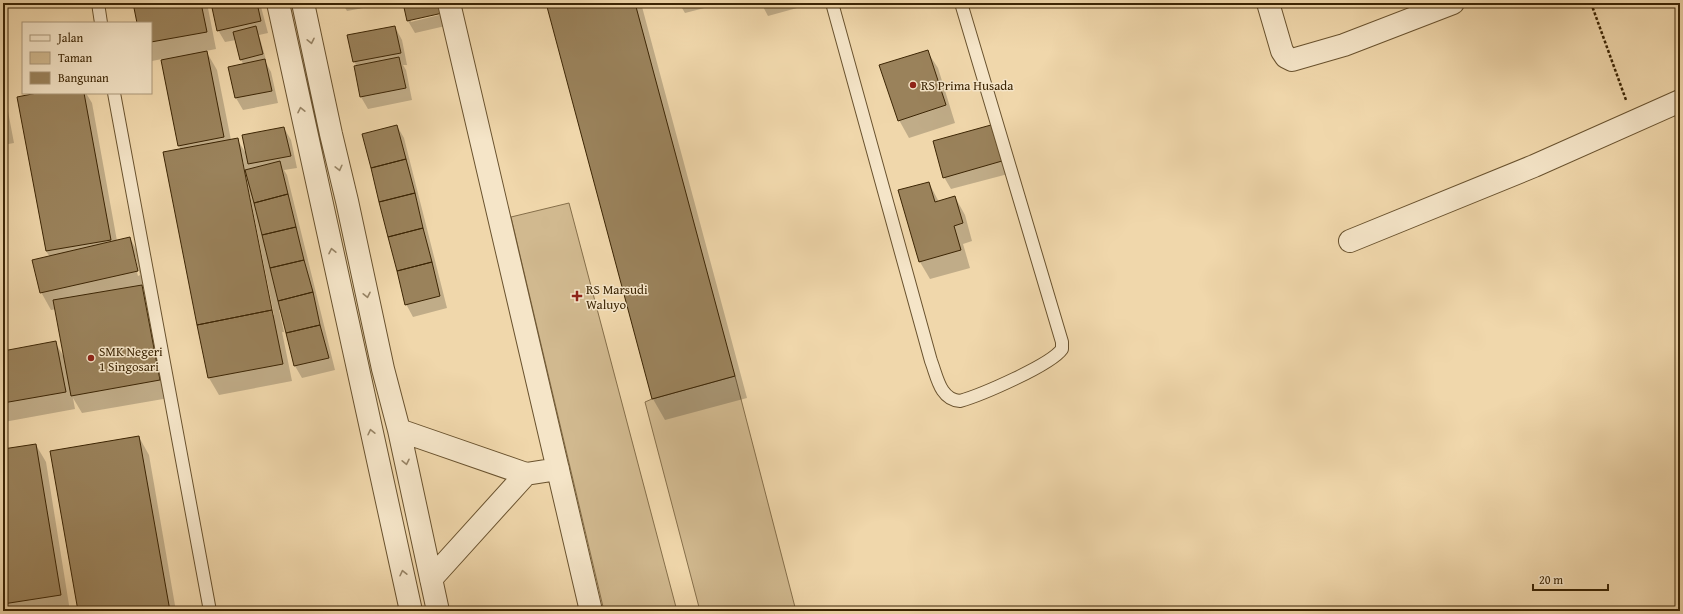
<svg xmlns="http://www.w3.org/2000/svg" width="1683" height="614" viewBox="0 0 1683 614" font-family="'Gentium Book Plus',serif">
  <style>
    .green { fill: #d1b98f; stroke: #866f4a }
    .shadow { fill: #0003; fill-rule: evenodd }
    .building { fill: #9a825b; stroke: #3c2504 }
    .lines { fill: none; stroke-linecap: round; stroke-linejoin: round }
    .service-casing { stroke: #69522e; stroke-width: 14 }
    .minor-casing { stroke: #69522e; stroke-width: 24 }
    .path { stroke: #3c2504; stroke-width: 2.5; stroke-dasharray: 3 2; stroke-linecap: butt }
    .service { stroke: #f5e5c8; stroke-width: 12 }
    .minor { stroke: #f5e5c8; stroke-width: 22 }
    .oneway { stroke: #988566 }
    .poi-dot { fill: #8f2418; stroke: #f5e5c8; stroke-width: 1.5 }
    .labels { text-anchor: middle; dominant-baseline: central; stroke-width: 3; stroke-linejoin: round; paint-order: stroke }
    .poi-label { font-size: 13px; fill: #3c2504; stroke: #f5e5c8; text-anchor: start }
  </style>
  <rect width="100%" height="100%" fill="#f0d7ab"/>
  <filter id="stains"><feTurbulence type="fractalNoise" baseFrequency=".005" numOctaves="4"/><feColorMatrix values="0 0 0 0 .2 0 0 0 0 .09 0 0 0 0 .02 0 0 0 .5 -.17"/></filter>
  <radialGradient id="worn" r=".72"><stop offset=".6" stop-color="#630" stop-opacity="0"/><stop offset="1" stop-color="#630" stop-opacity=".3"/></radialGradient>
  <path class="green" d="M 569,203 L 677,611 L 604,611 L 511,217 Z
    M 735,376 L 796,611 L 700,611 L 645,402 L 652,399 Z"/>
  <path class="shadow" d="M 134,3 L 207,3 L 216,49 L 206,51 L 217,70 L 231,140 L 237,139 L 247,155 L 284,128 L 291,140 L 297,168 L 284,170 L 287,175 L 335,370 L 302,378 L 295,366 L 281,310 L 279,310 L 284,332 L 282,332 L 292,381 L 219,395 L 209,378 L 164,153 L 181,150 L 179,146 L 162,59 L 152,61 L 151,59 L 151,23 L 138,23 ZM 241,161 L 243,161 L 274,315 L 272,315 Z
    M 210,3 L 260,3 L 268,33 L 259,35 L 266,60 L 265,61 L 271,72 L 278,103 L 243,110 L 236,98 L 229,68 L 244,65 L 241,60 L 236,40 L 225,42 L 218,30 L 213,9 Z
    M 342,3 L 385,3 L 385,4 L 347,11 Z
    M 404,3 L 411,22 L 451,12 L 454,24 L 415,33 L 408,21 Z
    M 547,3 L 641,3 L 747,398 L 665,420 L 653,399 Z
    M 679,3 L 724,3 L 685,13 Z
    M 761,3 L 795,3 L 797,8 L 768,16 Z
    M 395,27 L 402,40 L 407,65 L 403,65 L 406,70 L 412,100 L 368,109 L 361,97 L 355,67 L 357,67 L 354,61 Z
    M 927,51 L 938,68 L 955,123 L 909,138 L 899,120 Z
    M 43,93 L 86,93 L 92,103 L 117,241 L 130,238 L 140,256 L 147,288 L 143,289 L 152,304 L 169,398 L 82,413 L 73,398 L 75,409 L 4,422 L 3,352 L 55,342 L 65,359 L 56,309 L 51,310 L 41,292 L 50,257 L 46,251 L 18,97 ZM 133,256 L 135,256 L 140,275 L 138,276 Z
    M 3,99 L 7,106 L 14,143 L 3,145 Z
    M 397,126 L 404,138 L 447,308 L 413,317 L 406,304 Z
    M 991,126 L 998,138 L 1008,174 L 951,189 L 944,177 Z
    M 929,183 L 939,202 L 955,197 L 965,215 L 972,241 L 963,244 L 970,268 L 930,279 L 920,262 Z
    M 139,437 L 149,455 L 176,611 L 79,611 Z
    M 36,445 L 46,462 L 70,611 L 3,611 L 3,450 Z"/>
  <path class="building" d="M 133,3 L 201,3 L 207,32 L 151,42 L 151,23 L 137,23 Z
    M 211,3 L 257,3 L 261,21 L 217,31 Z
    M 403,3 L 445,3 L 447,12 L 407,21 Z
    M 546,3 L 635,3 L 735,376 L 652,399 Z
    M 256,26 L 263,54 L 240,60 L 233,32 Z
    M 395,26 L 401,53 L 353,62 L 347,35 Z
    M 928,50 L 946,105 L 898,121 L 879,65 Z
    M 207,51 L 224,137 L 178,146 L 161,60 Z
    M 399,57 L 406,88 L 360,97 L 354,66 Z
    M 265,59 L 272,91 L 235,98 L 228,67 Z
    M 37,93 L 84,93 L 111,240 L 46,251 L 17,97 Z
    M 397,125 L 406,159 L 371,168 L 362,134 Z
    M 991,125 L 1002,161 L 943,178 L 933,141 Z
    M 284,127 L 291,156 L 248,164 L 242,135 Z
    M 238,138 L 272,310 L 197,325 L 163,152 Z
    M 406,159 L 415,193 L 379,202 L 371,168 Z
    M 280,161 L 288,194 L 254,203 L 245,170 Z
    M 929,182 L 935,202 L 955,196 L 963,223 L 954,226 L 961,250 L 919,262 L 898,190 Z
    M 415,193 L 423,228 L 388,237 L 379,202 Z
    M 288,194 L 296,227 L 262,235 L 254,203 Z
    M 296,227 L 304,260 L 270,268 L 262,235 Z
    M 423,228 L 432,262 L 397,271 L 388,237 Z
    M 130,237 L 138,271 L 40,293 L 32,260 Z
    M 304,260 L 313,292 L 278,301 L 270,268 Z
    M 432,262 L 440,296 L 405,305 L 397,271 Z
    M 142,285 L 160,380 L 71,396 L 53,300 Z
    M 313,292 L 320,325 L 286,333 L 278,301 Z
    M 272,310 L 283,364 L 208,378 L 197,325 Z
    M 320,325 L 329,358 L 294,366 L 286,333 Z
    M 56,341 L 66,392 L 3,403 L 3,351 Z
    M 139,436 L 170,611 L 78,611 L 50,451 Z
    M 36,444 L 61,595 L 3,604 L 3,449 Z"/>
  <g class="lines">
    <defs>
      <path id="service" d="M 98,3 L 101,23
        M 832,3 L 931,361 C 937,376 940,400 960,401 C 981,395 1051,365 1062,349 L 1062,342 L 961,3
        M 114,93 L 210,611"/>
      <path id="minor" d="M 278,3 L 411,611
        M 303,3 L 331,134 L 347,201 L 383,369 L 399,430 L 438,611
        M 449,3 L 591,611
        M 1268,3 L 1282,51 L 1286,57 L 1292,60 L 1344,45 L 1453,3
        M 1350,241 L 1534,166 L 1680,101
        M 399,430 L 526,474 L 558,469
        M 431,579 L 526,474"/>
    </defs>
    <use href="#service" class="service-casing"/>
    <use href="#minor" class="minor-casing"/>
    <path class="path" d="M 1591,3 L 1626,100"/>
    <use href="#service" class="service"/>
    <use href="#minor" class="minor"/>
  </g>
  <defs><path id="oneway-chevron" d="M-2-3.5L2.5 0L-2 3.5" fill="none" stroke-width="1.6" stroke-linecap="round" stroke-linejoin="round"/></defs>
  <g class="oneway">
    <use href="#oneway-chevron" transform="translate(311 41) rotate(78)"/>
    <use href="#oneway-chevron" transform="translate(301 110) rotate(-102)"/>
    <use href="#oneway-chevron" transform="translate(339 168) rotate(76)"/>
    <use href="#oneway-chevron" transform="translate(332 251) rotate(-102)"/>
    <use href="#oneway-chevron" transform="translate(367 295) rotate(78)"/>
    <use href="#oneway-chevron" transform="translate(371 432) rotate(-103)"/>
    <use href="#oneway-chevron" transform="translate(406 462) rotate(78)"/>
    <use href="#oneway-chevron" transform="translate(403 573) rotate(-103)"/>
  </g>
  <g class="poi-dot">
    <circle cx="913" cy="85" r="4"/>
    <path d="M575 290h4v4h4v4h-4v4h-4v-4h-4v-4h4z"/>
    <circle cx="91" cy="358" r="4"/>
  </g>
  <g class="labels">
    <g class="poi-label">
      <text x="921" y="85">RS Prima Husada</text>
      <text x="586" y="289">RS Marsudi<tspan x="586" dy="15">Waluyo</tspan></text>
      <text x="99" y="351">SMK Negeri<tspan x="99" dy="15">1 Singosari</tspan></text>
    </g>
  </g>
  <rect width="1683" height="614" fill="none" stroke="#f0d7ab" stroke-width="16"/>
  <rect x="4" y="4" width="1675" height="606" fill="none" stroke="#3c2504" stroke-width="2"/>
  <rect x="8" y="8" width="1667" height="598" fill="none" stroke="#3c2504"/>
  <rect x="22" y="22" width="130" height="72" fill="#f5e5c8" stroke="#ab987a"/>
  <rect x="30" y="35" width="20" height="6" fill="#f5e5c8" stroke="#ab987a"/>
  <text x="58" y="42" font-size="12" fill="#3c2504">Jalan</text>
  <rect x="30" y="52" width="20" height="12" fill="#d1b98f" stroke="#ab987a"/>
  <text x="58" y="62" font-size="12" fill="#3c2504">Taman</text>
  <rect x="30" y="72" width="20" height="12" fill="#9a825b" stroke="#ab987a"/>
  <text x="58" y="82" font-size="12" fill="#3c2504">Bangunan</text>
  <path d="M1533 584v6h75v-6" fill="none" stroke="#3c2504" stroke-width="2"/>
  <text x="1539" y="584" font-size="12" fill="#3c2504" stroke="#f5e5c8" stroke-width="3" paint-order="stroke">20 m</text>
  <rect width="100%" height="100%" filter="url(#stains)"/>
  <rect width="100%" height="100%" fill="url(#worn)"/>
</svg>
